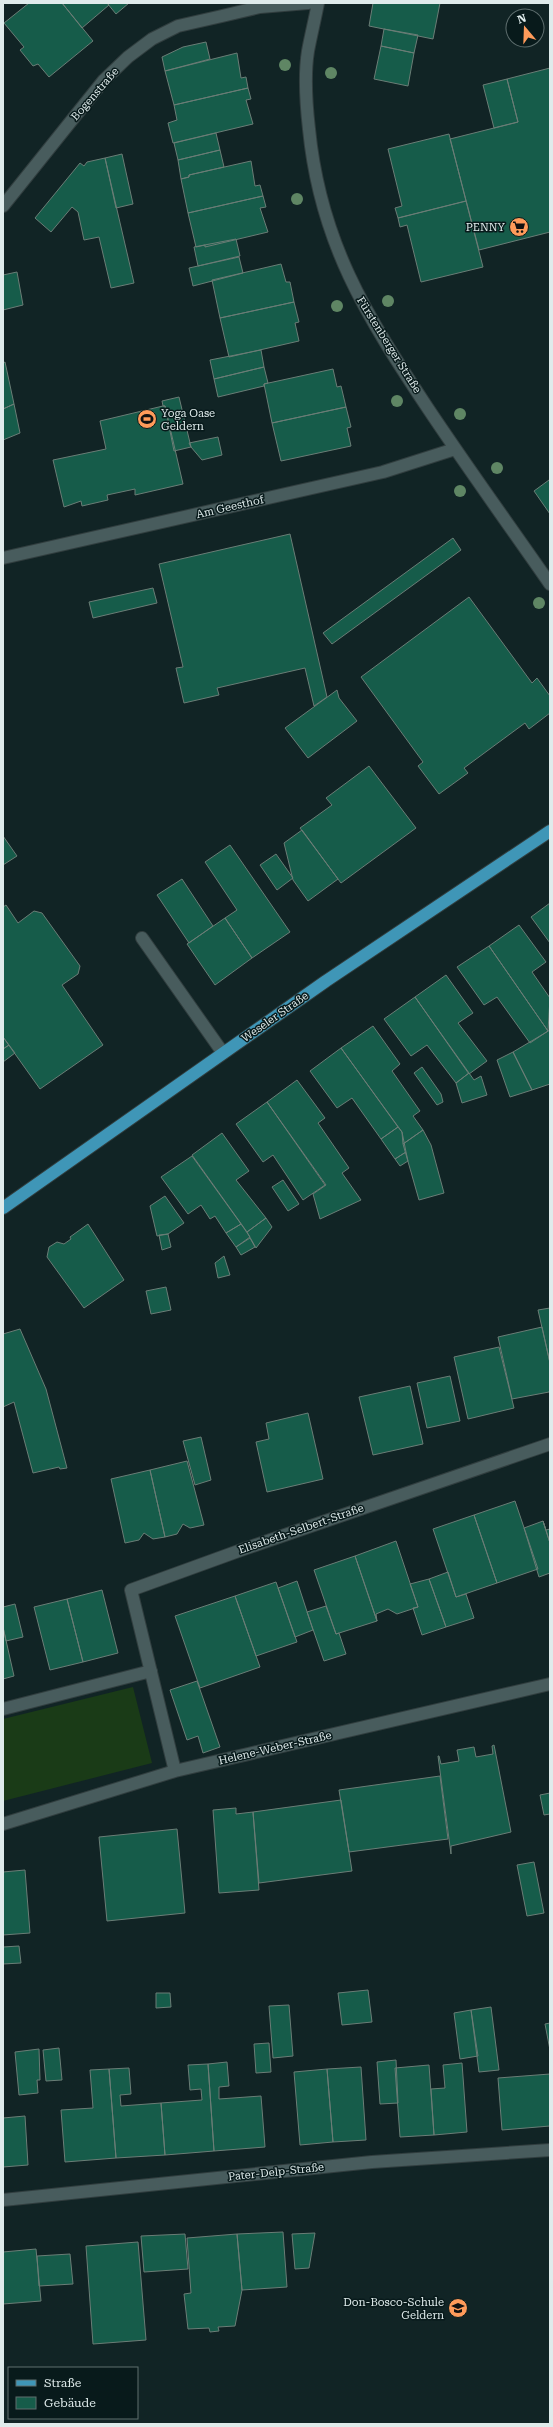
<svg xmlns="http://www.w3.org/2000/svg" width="553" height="2427" viewBox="0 0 553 2427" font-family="'Roboto Serif',serif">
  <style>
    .grass { fill: #1a3b17 }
    .building { fill: #165c4a; stroke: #6a7d76 }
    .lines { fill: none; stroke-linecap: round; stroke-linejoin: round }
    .lane-casing { stroke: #313e3f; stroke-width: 14 }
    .street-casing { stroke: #313e3f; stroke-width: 14 }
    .primary-casing { stroke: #313e3f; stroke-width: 14 }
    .lane { stroke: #485c5d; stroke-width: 12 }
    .street { stroke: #485c5d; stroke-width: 12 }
    .primary { stroke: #3f96b7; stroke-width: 12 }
    .tree { fill: #5f8664 }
    .labels { text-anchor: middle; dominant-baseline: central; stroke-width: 3; stroke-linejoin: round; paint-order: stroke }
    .street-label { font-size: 11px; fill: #dfebeb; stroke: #081a1b }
    .poi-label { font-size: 11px; fill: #dfebeb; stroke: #081a1b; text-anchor: end }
  </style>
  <rect width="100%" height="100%" fill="#112425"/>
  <path class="grass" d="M 133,1687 L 152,1763 L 3,1801 L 3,1719 Z"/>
  <path class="building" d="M 29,3 L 62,3 L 93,41 L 49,77 L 38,64 L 33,66 L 20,50 L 24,47 L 4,23 Z
    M 62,3 L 107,3 L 109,5 L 82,28 Z
    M 107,3 L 129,3 L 116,14 Z
    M 373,3 L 440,3 L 433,39 L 369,26 Z
    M 384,29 L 418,35 L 414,53 L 381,46 Z
    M 206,42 L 210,59 L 165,71 L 162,57 L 183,47 Z
    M 381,46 L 414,53 L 408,86 L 374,79 Z
    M 237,53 L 241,78 L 246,77 L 248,88 L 174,105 L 165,71 Z
    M 550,68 L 550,232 L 479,250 L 450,139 L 518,122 L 507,79 Z
    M 507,79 L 518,122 L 494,128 L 483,85 Z
    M 248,88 L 251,99 L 246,100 L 253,124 L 173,143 L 168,123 L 177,120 L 174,105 Z
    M 216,133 L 220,150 L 178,160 L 174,143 Z
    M 449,134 L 466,201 L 398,218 L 395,208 L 402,206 L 388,149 Z
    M 220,150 L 224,167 L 189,175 L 189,177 L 181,179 L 178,160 Z
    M 122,154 L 133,204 L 116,208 L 105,158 Z
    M 105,158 L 134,283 L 111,288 L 99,237 L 84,240 L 78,212 L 72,207 L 51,232 L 35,218 L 80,163 L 84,166 L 87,162 Z
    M 251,161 L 255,186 L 260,185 L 263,196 L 188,213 L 181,179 L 189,177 L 189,175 Z
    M 263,196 L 266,207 L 260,208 L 268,232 L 205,247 L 205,245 L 196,247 L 188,213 Z
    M 466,201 L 483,267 L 421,282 L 407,225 L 400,227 L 398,218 Z
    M 236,239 L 240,256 L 198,266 L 194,247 Z
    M 239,257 L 243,273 L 193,286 L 189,268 Z
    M 281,264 L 286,282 L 290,282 L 294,302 L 220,318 L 212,280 Z
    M 17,272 L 23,305 L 3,310 L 3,275 Z
    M 294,302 L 299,322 L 295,323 L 299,341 L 229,357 L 220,318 Z
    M 261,350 L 264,367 L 214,379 L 210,360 Z
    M 5,362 L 14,404 L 3,409 L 3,363 Z
    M 264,367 L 268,383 L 264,384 L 264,386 L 218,397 L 214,379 Z
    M 333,369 L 337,387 L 341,386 L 346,407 L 272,423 L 264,384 Z
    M 179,397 L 191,447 L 174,451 L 165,406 L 163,406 L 162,401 Z
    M 14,404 L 20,433 L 3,440 L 3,409 Z
    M 163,406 L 165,406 L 183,484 L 135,495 L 135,489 L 107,495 L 108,500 L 82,506 L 81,501 L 64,507 L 53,460 L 106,449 L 100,421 Z
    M 346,407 L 351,427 L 347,428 L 351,446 L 281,461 L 272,423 Z
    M 218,437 L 222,455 L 202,460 L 191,447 L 189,443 Z
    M 549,480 L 550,480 L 550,514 L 534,491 Z
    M 290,534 L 327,697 L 314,706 L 305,668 L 217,688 L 219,695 L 184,703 L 176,668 L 183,667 L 159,564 Z
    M 453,538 L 461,550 L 332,644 L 323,633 Z
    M 153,588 L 157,603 L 93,618 L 89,602 Z
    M 469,597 L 532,683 L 537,678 L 550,696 L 550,713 L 529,729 L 525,723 L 464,768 L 468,773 L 439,794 L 418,766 L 423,762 L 361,677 Z
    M 337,690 L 339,698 L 357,721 L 308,758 L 285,728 Z
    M 369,766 L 416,828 L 341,883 L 300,828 L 332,805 L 326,798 Z
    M 302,830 L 338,879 L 308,901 L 293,880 L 284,843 Z
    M 3,836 L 17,856 L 3,865 Z
    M 230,845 L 290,932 L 252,958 L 225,918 L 237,910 L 205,862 Z
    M 276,854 L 293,878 L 277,890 L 260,865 Z
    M 182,879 L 213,926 L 189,943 L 157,895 Z
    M 550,903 L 550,943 L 531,917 Z
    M 6,905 L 18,923 L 34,911 L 42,913 L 80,966 L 78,974 L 62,985 L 103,1045 L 40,1089 L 3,1037 L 3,907 Z
    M 225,918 L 252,958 L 215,985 L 187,944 Z
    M 519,925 L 546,962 L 532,972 L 550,998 L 548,1031 L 489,946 Z
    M 489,946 L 548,1031 L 530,1043 L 497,997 L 484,1005 L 457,967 Z
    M 446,975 L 473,1013 L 458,1023 L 487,1061 L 469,1074 L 415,997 Z
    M 415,997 L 469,1073 L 456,1083 L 427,1045 L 411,1056 L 384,1019 Z
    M 373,1026 L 400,1064 L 392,1071 L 420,1111 L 413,1116 L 423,1130 L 403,1144 L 402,1132 L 341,1048 Z
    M 550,1030 L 550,1084 L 532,1090 L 513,1052 Z
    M 3,1037 L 9,1045 L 3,1049 Z
    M 9,1045 L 15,1053 L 3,1062 L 3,1049 Z
    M 341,1048 L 398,1127 L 381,1139 L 352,1098 L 337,1108 L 310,1071 Z
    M 513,1052 L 532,1090 L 510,1097 L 497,1060 Z
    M 422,1067 L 441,1094 L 443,1102 L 437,1105 L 414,1073 Z
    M 469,1073 L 474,1080 L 481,1076 L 487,1095 L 462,1103 L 456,1083 Z
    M 297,1080 L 325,1118 L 318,1123 L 349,1168 L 342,1173 L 361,1200 L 320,1219 L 313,1194 L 326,1185 L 267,1102 Z
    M 267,1102 L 325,1185 L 303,1200 L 273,1155 L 263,1162 L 236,1124 Z
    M 398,1127 L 402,1132 L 406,1152 L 395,1159 L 381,1139 Z
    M 423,1130 L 431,1145 L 444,1193 L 419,1200 L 403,1144 Z
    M 222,1133 L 249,1171 L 236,1180 L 266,1218 L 247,1232 L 192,1155 Z
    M 406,1152 L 408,1161 L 400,1166 L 395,1159 Z
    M 192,1156 L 241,1224 L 226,1233 L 215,1216 L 210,1219 L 201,1205 L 188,1214 L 161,1177 Z
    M 283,1180 L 299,1204 L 288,1211 L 272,1187 Z
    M 165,1196 L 184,1223 L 168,1234 L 157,1236 L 150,1206 Z
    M 266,1218 L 272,1227 L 256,1248 L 247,1232 Z
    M 88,1224 L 124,1280 L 84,1308 L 47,1257 L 49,1247 L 57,1242 L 64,1244 L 71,1239 L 70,1237 Z
    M 241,1224 L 250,1237 L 236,1247 L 226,1233 Z
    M 168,1234 L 171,1247 L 162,1250 L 159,1235 Z
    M 250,1238 L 255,1247 L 241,1255 L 236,1247 Z
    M 224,1256 L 230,1275 L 218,1278 L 215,1263 Z
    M 166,1287 L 171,1310 L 151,1314 L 146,1291 Z
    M 550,1308 L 550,1363 L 538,1310 Z
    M 542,1327 L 550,1363 L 550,1390 L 549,1392 L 512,1399 L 498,1337 Z
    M 20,1329 L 46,1389 L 67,1468 L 60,1469 L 59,1467 L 33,1473 L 14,1402 L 3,1407 L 3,1334 Z
    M 499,1347 L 514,1408 L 468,1419 L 454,1357 Z
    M 450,1376 L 460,1421 L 427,1428 L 417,1383 Z
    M 410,1386 L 423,1444 L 373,1455 L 359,1397 Z
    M 308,1413 L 323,1479 L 267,1492 L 256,1442 L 269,1439 L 266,1423 Z
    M 201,1437 L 211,1480 L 195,1485 L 183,1441 Z
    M 187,1461 L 204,1525 L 190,1528 L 183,1524 L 177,1534 L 165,1537 L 150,1470 Z
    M 150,1470 L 165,1537 L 153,1539 L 144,1533 L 139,1540 L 125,1543 L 111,1479 Z
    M 515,1501 L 538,1569 L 497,1583 L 474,1515 Z
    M 474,1515 L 497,1583 L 456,1597 L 433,1529 Z
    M 543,1521 L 550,1543 L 550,1573 L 539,1577 L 524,1528 Z
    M 543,1521 L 546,1530 L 550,1529 L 550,1543 Z
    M 396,1541 L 418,1607 L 397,1614 L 388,1609 L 376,1614 L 377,1621 L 355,1556 Z
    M 355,1556 L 377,1621 L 336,1634 L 314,1570 Z
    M 448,1572 L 456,1597 L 466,1594 L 474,1618 L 446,1627 L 429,1579 Z
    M 429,1579 L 446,1627 L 422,1635 L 413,1608 L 418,1607 L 410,1584 Z
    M 297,1581 L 313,1630 L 295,1637 L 278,1588 Z
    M 276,1582 L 297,1642 L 256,1656 L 235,1596 Z
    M 102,1590 L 118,1653 L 83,1662 L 67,1599 Z
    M 235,1596 L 260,1667 L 200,1688 L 175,1616 Z
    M 67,1599 L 83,1662 L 50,1670 L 34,1607 Z
    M 15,1604 L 23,1637 L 6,1641 L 3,1627 L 3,1607 Z
    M 326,1606 L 336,1634 L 339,1633 L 346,1654 L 324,1661 L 307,1612 Z
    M 3,1627 L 14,1676 L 3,1679 Z
    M 197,1681 L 220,1747 L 203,1753 L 198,1736 L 187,1740 L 170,1690 Z
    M 494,1745 L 511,1832 L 451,1846 L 451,1854 L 438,1756 L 439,1756 L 441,1764 L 459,1761 L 457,1750 L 474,1747 L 476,1757 L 493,1754 L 492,1746 Z
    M 440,1776 L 448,1839 L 349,1852 L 339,1790 Z
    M 550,1793 L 550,1814 L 544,1815 L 540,1795 Z
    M 341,1800 L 352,1871 L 259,1883 L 253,1812 Z
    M 236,1808 L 236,1814 L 253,1812 L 259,1890 L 219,1893 L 213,1810 Z
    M 177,1829 L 185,1913 L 107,1921 L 99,1837 Z
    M 534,1862 L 544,1913 L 527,1916 L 517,1865 Z
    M 25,1870 L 30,1933 L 3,1935 L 3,1872 Z
    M 19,1946 L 21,1963 L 3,1964 L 3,1947 Z
    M 368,1990 L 372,2022 L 342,2025 L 338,1993 Z
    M 156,1993 L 170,1993 L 171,2007 L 156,2008 Z
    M 289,2005 L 293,2056 L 273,2058 L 269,2006 Z
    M 491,2007 L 499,2070 L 479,2072 L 471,2010 Z
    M 471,2010 L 478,2056 L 460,2059 L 454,2013 Z
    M 550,2023 L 550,2050 L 545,2024 Z
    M 269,2043 L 271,2072 L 256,2073 L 254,2044 Z
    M 59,2048 L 62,2080 L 46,2081 L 43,2050 Z
    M 39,2049 L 40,2080 L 37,2080 L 38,2093 L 19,2095 L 15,2052 Z
    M 396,2060 L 398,2103 L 380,2104 L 377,2062 Z
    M 227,2062 L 229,2086 L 219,2087 L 219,2099 L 261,2096 L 265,2147 L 214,2151 L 208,2064 Z
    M 462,2063 L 467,2132 L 434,2135 L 431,2089 L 445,2088 L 443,2065 Z
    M 208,2064 L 214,2151 L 165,2155 L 161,2103 L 202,2100 L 201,2089 L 190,2090 L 188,2065 Z
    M 429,2065 L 434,2135 L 400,2137 L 395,2068 Z
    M 361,2067 L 366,2140 L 333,2142 L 327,2069 Z
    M 129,2068 L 131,2094 L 120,2095 L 121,2106 L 161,2103 L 165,2155 L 116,2158 L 109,2069 Z
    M 109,2069 L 116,2158 L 65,2162 L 61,2110 L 93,2108 L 90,2070 Z
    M 327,2069 L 333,2142 L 300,2145 L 294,2072 Z
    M 550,2074 L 550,2126 L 502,2130 L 498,2078 Z
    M 25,2116 L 28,2165 L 3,2167 L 3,2118 Z
    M 283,2232 L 287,2287 L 242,2290 L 237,2234 Z
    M 315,2233 L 309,2268 L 295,2269 L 292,2234 Z
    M 185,2234 L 188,2269 L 144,2272 L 141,2236 Z
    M 237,2234 L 242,2290 L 235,2326 L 218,2327 L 219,2331 L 210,2332 L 209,2328 L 188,2329 L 184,2294 L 191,2293 L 187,2238 Z
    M 138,2242 L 146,2340 L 93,2344 L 86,2246 Z
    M 36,2249 L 41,2301 L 3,2304 L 3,2252 Z
    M 70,2254 L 73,2284 L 39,2286 L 37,2256 Z"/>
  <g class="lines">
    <defs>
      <path id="lane" d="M 142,938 L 223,1053"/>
      <path id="street" d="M 318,3 C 315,19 311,35 308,51 C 304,76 306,103 309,129 C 320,242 366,315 427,407 C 467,467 509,525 550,584
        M 3,206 L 104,80 L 128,57 L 152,39 L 178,26 L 222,16 L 260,7 L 308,3
        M 3,558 L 383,472 L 455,449
        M 3,1709 L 151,1671
        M 175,1771 L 131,1590 L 244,1549 L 550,1444
        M 3,1824 L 175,1771 L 550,1684
        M 3,2200 L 372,2162 L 550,2150"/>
      <path id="primary" d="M 3,1208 L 326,981 L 550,831"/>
    </defs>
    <use href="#lane" class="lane-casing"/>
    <use href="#street" class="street-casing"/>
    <use href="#primary" class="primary-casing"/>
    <use href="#lane" class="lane"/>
    <use href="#street" class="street"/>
    <use href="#primary" class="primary"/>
  </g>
  <g class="tree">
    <circle cx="285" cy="65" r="6"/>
    <circle cx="331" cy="73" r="6"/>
    <circle cx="297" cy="199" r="6"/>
    <circle cx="388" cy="301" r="6"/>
    <circle cx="337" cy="306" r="6"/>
    <circle cx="397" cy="401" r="6"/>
    <circle cx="460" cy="414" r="6"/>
    <circle cx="497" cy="468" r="6"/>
    <circle cx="460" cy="491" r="6"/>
    <circle cx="539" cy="603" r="6"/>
  </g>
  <defs>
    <symbol id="supermarket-disc" viewBox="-11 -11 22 22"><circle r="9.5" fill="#ff9b5a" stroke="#081a1b"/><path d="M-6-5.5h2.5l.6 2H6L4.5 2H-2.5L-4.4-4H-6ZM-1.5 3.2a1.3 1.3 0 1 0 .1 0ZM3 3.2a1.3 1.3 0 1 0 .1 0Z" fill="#111"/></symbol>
    <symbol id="stadium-disc" viewBox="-11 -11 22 22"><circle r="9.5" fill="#ff9b5a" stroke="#081a1b"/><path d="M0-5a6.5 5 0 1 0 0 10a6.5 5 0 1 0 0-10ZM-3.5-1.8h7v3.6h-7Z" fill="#111"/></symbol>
    <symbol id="school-disc" viewBox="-11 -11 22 22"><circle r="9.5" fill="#ff9b5a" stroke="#081a1b"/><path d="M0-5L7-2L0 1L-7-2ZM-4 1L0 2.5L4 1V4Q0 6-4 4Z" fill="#111"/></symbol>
  </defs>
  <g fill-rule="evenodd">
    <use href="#supermarket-disc" x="508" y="216" width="22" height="22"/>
    <use href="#stadium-disc" x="136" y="408" width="22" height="22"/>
    <use href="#school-disc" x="447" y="2297" width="22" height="22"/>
  </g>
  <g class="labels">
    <g class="street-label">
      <text transform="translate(95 94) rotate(-49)">Bogenstraße</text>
      <text transform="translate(389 345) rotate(58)">Fürstenberger Straße</text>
      <text transform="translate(230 507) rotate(-13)">Am Geesthof</text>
      <text transform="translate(275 1017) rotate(-35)">Weseler Straße</text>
      <text transform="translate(301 1529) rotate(-19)">Elisabeth-Selbert-Straße</text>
      <text transform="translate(275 1748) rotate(-13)">Helene-Weber-Straße</text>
      <text transform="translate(276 2172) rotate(-6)">Pater-Delp-Straße</text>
    </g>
    <g class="poi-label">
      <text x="505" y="227">PENNY</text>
      <text x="161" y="413" text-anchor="start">Yoga Oase<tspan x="161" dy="13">Geldern</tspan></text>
      <text x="444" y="2302">Don-Bosco-Schule<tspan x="444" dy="13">Geldern</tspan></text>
    </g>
  </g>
  <rect width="553" height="2427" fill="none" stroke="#dfebeb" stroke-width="8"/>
  <rect x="8" y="2367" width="130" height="52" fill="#081a1b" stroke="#5e6e6e"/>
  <rect x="16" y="2380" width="20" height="6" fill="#3f96b7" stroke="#5e6e6e"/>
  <text x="44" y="2387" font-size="12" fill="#dfebeb">Straße</text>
  <rect x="16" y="2397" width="20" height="12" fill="#165c4a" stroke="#5e6e6e"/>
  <text x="44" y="2407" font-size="12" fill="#dfebeb">Gebäude</text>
  <g transform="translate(525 28) rotate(341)"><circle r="19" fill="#081a1b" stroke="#5e6e6e"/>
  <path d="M0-3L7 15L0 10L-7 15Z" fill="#ff9b5a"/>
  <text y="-6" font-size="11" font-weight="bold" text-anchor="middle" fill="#dfebeb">N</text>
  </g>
</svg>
